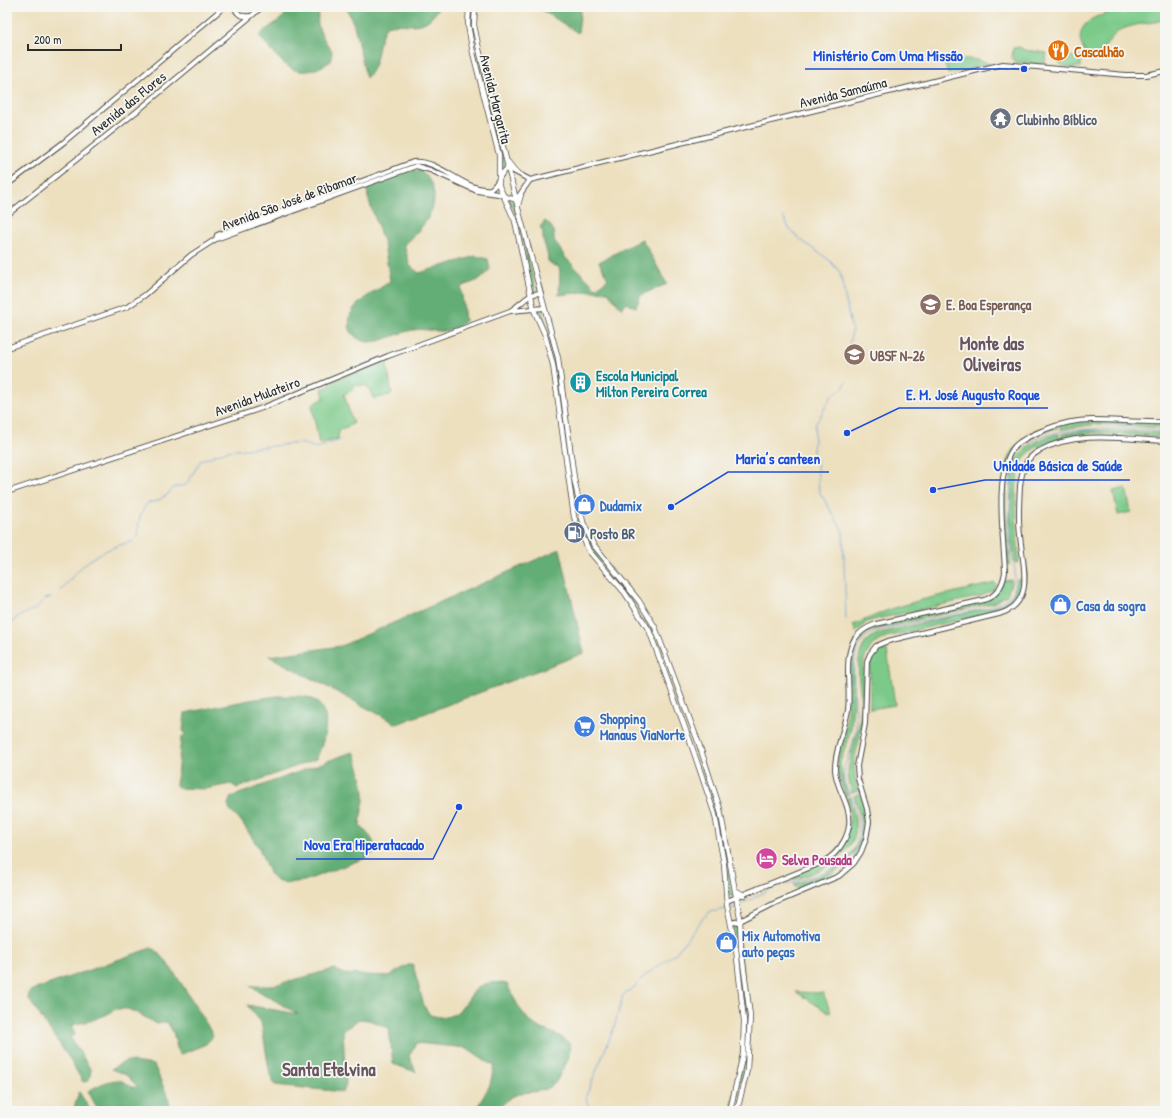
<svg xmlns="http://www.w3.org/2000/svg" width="1172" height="1118" viewBox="0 0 1172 1118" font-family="'Patrick Hand',sans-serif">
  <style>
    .green { fill: #7bca8a; stroke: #537a5a }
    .forest { fill: #64ae76; stroke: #486c50 }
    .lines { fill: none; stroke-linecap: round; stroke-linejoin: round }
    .stream { stroke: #6a9ed6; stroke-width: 1 }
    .secondary-casing { stroke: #484641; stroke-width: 6 }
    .primary-casing { stroke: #484641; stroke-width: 6 }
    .secondary { stroke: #fff; stroke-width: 4 }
    .primary { stroke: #fff; stroke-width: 4.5 }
    .labels { text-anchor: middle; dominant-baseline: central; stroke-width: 3.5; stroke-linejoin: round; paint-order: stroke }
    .food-label { font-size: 14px; font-weight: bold; fill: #c56008; stroke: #f6f6f2; text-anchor: start }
    .street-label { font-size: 14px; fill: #2b2b2b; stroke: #f6f6f2 }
    .worship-label { font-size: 14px; font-weight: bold; fill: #5b616d; stroke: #f6f6f2; text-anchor: start }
    .education-label { font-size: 14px; font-weight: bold; fill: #785e54; stroke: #f6f6f2; text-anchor: start }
    .culture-label { font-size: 14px; font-weight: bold; fill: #0d838f; stroke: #f6f6f2; text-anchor: start }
    .shop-label { font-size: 14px; font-weight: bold; fill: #366cbe; stroke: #f6f6f2; text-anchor: start }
    .service-label { font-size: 14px; font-weight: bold; fill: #4e5e75; stroke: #f6f6f2; text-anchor: start }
    .hotel-label { font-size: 14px; font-weight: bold; fill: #b23c85; stroke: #f6f6f2; text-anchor: start }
    .district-label { font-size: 18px; font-weight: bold; fill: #68555f; stroke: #f6f6f2 }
    .leader { fill: none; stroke: #1d4ed8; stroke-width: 1.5 }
    .callout-dot { fill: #1d4ed8; stroke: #f6f6f2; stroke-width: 1.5 }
    .callout-label { font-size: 15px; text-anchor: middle; font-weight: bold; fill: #1d4ed8; stroke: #f6f6f2; stroke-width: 3.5; stroke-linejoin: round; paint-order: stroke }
  </style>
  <rect width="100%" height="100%" fill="#f6f6f2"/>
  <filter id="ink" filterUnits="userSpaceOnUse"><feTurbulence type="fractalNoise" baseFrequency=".025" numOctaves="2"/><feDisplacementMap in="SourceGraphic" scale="8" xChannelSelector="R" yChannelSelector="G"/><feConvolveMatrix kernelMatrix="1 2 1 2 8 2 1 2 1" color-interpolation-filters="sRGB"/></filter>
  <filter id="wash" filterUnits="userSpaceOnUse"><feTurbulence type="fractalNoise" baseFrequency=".012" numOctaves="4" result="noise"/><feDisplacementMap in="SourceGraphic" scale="16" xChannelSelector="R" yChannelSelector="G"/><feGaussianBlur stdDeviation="0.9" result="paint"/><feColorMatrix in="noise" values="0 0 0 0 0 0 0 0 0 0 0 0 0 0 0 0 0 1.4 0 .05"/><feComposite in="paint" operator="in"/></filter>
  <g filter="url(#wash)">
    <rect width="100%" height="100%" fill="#ede0bf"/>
    <path class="green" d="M 1112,7 L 1165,7 L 1165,18 C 1160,22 1154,22 1147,23 C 1117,28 1116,30 1099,56 C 1091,56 1085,55 1082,46 C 1077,35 1083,23 1094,18 C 1096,16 1100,16 1103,15 C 1106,13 1109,10 1112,7 Z
      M 1020,47 L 1024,50 L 1047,53 L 1045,62 L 1040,64 L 1015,62 L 1012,58 L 1013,48 Z
      M 1055,55 L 1078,57 L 1081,58 L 1081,67 C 1068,68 1058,68 1055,55 Z
      M 947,57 L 978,60 L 990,64 L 948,74 L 945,64 Z
      M 479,65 L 480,66 L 506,167 L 500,171 L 501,157 Z
      M 509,200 L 514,202 L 536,290 L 531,290 C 527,265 522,222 509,200 Z
      M 542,309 L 560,382 L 576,509 L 574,508 L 553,359 L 547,335 L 537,310 Z
      M 386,359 L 392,394 L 374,399 L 367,386 L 357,385 L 352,387 L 353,390 L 344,394 L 353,424 L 339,430 L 338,439 L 319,444 L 312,405 L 324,398 L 322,389 L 328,387 L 333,381 Z
      M 1077,421 L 1165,423 L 1165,428 L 1097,424 L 1061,429 L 1060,425 Z
      M 1057,426 L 1057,428 C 1042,432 1024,437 1015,451 C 999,474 1007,537 1010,564 L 1007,565 C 1004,534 996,475 1014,449 C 1022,436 1043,431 1057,426 Z
      M 1090,430 L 1165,433 L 1165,437 L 1091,433 L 1062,438 L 1062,434 Z
      M 1059,434 L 1059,439 C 1047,443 1033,446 1025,457 C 1010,476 1018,538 1019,562 L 1015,563 L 1010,530 L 1013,465 C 1022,447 1040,438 1059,434 Z
      M 1126,488 L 1131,512 L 1118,515 L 1113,491 Z
      M 578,519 L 595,550 L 642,607 L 656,633 L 655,636 L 641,611 L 593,552 Z
      M 1022,579 L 1019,595 L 1008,607 L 985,614 L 886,637 L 872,645 L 864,659 L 862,728 L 854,761 L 855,778 L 858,791 L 852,793 L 849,780 L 848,771 C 850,752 858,734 861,714 C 864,687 845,646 880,633 L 998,606 C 1011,600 1015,593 1017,580 Z
      M 1012,580 L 1007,595 L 993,603 L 879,628 L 868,632 L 860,640 L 855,648 L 853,657 L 853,702 L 851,728 L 840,763 L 843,783 L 848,795 L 845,796 L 837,772 L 837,760 L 846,726 L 850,660 L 854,644 L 859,636 L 869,628 L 878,624 L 990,599 L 1004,581 Z
      M 995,583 L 997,585 L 993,590 L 982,596 L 877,619 L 867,622 L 856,632 L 853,625 L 888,610 L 921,600 Z
      M 887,650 L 895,705 L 870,709 L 870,663 L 875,652 Z
      M 696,749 L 698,749 L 717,808 L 733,896 L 729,896 L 724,857 L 715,807 Z
      M 860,793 C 878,835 854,866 816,881 C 809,884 802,888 796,888 L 794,884 C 842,871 877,850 854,796 Z
      M 849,797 C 853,809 857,821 855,834 C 851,856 813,876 793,879 L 792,876 C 816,865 839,859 847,832 C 850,820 851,811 846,799 Z
      M 732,923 L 737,923 L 748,1023 L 747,1053 L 734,1111 L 731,1111 L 746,1030 L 743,991 Z
      M 796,992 L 823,993 L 831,1012 L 829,1013 Z"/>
    <path class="forest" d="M 290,7 L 324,7 C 309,20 324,39 332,51 L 331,61 C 293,86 282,61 259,36 C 270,24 283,22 290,7 Z
      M 346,7 L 439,7 C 424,35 408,20 386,26 C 375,45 381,63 366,78 L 354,25 Z
      M 537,7 L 581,7 L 578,33 Z
      M 412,170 L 422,171 C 448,197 427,226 404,244 L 410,266 L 419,273 L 476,256 L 488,259 L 490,269 L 481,279 L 461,287 L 465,321 C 446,339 434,327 413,330 C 399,332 384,342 369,342 C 362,342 352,336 350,329 C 344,303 375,294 390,281 L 384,244 L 368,198 L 367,187 Z
      M 545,221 L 550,225 L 554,231 L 554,240 L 565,257 L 596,288 L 608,279 L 599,262 L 642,239 L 667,284 L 641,295 L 636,307 L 625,303 L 621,308 L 608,292 L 590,291 L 559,295 L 560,271 L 558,266 L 554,266 L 548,261 C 548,249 542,245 543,232 L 540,227 Z
      M 560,549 L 584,653 L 397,724 L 269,656 L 341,646 Z
      M 278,696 C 287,697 298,695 307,697 C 336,706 325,741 316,759 L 237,788 L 231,784 L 205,789 L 178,788 L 176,785 L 181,739 L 185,734 L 183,730 L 185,713 L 249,700 Z
      M 352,752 L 355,753 C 359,768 365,785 364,800 C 363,809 360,816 360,825 C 368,835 376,839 374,852 L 368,857 L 304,881 L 284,883 L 276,881 L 270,875 L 259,848 L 241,821 L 230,811 L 228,804 L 231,797 Z
      M 151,948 C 153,949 155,949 157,951 C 165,956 211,1028 213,1037 L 206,1044 L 179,1055 L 173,1032 L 167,1022 L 157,1024 L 141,1015 L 128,1009 L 116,1009 L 106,1015 L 90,1021 L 72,1025 L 75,1035 L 70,1037 L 91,1070 L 89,1081 L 83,1082 L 69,1058 L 28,998 L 30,991 Z
      M 408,965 L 413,965 L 424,1006 L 430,1015 C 435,1016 441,1018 446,1017 C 475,1011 464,975 507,984 C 513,996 521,1014 532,1023 C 544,1033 558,1031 570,1044 C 570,1054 568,1062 562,1070 C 560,1074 558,1080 554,1084 C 538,1099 515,1083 498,1111 L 475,1111 L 490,1085 L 494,1066 L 467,1048 L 416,1043 L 409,1056 L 416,1072 L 393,1064 L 389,1028 L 369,1020 L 359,1019 L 343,1031 L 346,1084 L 343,1092 L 275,1085 L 270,1075 L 261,1022 L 247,1005 L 298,1014 L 250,986 L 271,986 L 334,969 L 344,974 L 389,976 Z
      M 126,1061 L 154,1065 L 169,1100 L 171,1111 L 126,1111 L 126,1105 L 123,1103 L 111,1107 L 96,1106 L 88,1091 C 97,1086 114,1076 124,1082 C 129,1085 130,1088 138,1087 L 126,1075 L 111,1069 Z
      M 79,1092 L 91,1111 L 73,1111 Z"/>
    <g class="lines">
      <path class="stream" d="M 783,217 L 790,230 L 801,240 L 829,260 L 840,272 L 852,331 L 846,359
        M 61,591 C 83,562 98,550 134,541 L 138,537 C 138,524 139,513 148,503 L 157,501 L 167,495 L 173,488 L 186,485 L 201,460 L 227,451 L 300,443 L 317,448 L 340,440
        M 846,619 L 843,531 L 819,491 L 817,464 L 813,451 L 815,425 L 831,397 L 843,388 L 846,382
        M 7,628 L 16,618 L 37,608 L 44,599 L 51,598
        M 740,905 C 750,900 760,894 770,889 C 796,878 834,877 852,852 C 863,837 859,816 853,800 C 850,793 846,788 844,781 C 841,763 855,745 856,728 C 858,703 846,661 862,641 C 867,634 875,632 883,629 L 989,608 L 1006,600 L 1014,591 L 1015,569 L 1011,555 L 1009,527 L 1012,465 L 1016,453 L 1026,445 L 1039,437 L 1063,431 L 1109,428 L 1165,431
        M 729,909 L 736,907
        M 589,1111 L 586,1096 L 614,1028 L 623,995 L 636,986 L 643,977 L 676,953 L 703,918 L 710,912 L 726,909"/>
    </g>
  </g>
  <g filter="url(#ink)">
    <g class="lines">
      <defs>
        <path id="secondary" d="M 235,7 C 236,14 242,17 249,16
          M 7,185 L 64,142 L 224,7
          M 7,215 L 141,108 L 262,7
          M 216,239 L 217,235 L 413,162 C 441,159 463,192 491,189 C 499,184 499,173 508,168 L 530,180 L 1003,64 L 1126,75 L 1146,75 L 1165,71
          M 511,311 L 544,308
          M 7,348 L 127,307 L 145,295 L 191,255 L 216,239 L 416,166 L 430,170 L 477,191 L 498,194 L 516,200 L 530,180
          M 7,492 L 262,408 L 388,356 L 510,311 C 521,305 528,293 540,293
          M 727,901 L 821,863 C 841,853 855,830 847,807 C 843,794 836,784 835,770 C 834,752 845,729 848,710 C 851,687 843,661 854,640 C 859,632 867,627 876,624 L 984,600 C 997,596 1003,585 1005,572 C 1004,539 993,471 1015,446 C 1023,438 1034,434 1044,430 C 1059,424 1075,420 1092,420 C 1116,420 1141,423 1165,422
          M 731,923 L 740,921 L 775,903 L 839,876 L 854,863 L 861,852 L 866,839 L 869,822 L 867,809 L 858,779 L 857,766 L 865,724 L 867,661 L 870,654 L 876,646 L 888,641 L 999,614 C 1037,603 1022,564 1020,535 C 1018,519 1019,503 1020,486 C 1022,471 1024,459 1039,451 C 1076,430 1124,439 1165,441"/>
        <path id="primary" d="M 469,7 L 468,25 L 473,53 L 499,155 L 499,186 L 515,221 L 534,310 L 545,335 L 553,365 L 574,517 L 589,551 L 625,593 L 649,630 L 691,744 L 715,815 L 724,864 L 727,905 L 736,949 L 744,1021 L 743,1054 L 730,1111
          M 475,7 L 474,25 L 479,49 L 519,212 L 558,358 L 574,478 L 583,522 L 593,544 L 639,601 L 655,627 L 699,744 L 720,809 L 740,918 L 741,947 L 750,1016 L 747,1070 L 737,1111
          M 508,162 L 515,171
          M 518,205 L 521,195
          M 735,890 L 744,895"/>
      </defs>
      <use href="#secondary" class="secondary-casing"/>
      <use href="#primary" class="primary-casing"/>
      <use href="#secondary" class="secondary"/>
      <use href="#primary" class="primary"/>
    </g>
  </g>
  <defs>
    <symbol id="restaurant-disc" viewBox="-11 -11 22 22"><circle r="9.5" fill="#e8710a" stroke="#f6f6f2"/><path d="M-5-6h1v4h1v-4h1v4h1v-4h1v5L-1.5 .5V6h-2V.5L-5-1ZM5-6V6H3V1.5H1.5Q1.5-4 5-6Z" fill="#fff"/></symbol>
    <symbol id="temple-disc" viewBox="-11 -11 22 22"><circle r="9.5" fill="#6b7280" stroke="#f6f6f2"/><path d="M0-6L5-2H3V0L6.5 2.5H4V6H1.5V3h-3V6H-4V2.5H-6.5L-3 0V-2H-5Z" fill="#fff"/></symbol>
    <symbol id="school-disc" viewBox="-11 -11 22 22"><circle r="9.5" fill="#8d6e63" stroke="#f6f6f2"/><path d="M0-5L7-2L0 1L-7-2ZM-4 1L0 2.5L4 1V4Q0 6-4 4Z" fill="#fff"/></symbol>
    <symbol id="building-disc" viewBox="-11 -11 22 22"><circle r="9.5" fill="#0f9aa8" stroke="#f6f6f2"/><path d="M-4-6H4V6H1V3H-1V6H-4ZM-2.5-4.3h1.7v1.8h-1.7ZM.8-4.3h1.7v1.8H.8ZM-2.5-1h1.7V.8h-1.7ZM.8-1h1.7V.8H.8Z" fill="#fff"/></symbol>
    <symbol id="shop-disc" viewBox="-11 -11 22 22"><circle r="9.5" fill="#3f7fe0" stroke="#f6f6f2"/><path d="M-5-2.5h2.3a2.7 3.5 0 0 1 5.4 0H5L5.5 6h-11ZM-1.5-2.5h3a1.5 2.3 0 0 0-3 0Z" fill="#fff"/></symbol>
    <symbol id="fuel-disc" viewBox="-11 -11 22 22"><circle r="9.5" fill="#5c6f8a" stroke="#f6f6f2"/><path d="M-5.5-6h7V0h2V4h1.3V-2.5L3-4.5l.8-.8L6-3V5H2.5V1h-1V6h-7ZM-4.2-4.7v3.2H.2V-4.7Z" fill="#fff"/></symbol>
    <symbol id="supermarket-disc" viewBox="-11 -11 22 22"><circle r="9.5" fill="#3f7fe0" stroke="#f6f6f2"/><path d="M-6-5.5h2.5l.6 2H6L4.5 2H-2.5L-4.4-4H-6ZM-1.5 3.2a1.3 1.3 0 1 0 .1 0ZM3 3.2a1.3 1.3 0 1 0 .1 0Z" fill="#fff"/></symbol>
    <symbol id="hotel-disc" viewBox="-11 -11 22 22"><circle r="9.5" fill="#d1479c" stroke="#f6f6f2"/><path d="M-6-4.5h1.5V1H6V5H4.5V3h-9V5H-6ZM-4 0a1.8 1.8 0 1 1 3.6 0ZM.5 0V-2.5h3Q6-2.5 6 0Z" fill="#fff"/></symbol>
  </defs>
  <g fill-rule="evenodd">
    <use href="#restaurant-disc" x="1046" y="38" width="25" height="25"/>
    <use href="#temple-disc" x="988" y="106" width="25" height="25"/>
    <use href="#school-disc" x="918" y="292" width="25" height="25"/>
    <use href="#school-disc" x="842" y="342" width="25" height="25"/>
    <use href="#building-disc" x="568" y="370" width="25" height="25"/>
    <use href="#shop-disc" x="572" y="492" width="25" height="25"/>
    <use href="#fuel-disc" x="562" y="520" width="25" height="25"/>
    <use href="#shop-disc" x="1048" y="592" width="25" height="25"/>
    <use href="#supermarket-disc" x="572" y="714" width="25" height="25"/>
    <use href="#hotel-disc" x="754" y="846" width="25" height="25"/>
    <use href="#shop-disc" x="714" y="930" width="25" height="25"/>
  </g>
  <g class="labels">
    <g class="food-label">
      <text x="1074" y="51">Cascalhão</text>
    </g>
    <g class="street-label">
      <text transform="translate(843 92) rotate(-14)">Avenida Samaúma</text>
      <text transform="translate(496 99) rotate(76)">Avenida Margarita</text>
      <text transform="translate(128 103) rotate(-39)">Avenida das Flores</text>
      <text transform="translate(289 201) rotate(-20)">Avenida São José de Ribamar</text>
      <text transform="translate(257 396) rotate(-20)">Avenida Mulateiro</text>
    </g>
    <g class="worship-label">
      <text x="1016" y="119">Clubinho Bíblico</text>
    </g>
    <g class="education-label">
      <text x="946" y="304">E. Boa Esperança</text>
      <text x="870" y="355">UBSF N-26</text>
    </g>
    <g class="culture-label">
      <text x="596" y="375">Escola Municipal<tspan x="596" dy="16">Milton Pereira Correa</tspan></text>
    </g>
    <g class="shop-label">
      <text x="600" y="505">Dudamix</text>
      <text x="1076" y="605">Casa da sogra</text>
      <text x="600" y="718">Shopping<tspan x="600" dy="16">Manaus ViaNorte</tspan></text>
      <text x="742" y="935">Mix Automotiva<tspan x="742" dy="16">auto peças</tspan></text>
    </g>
    <g class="service-label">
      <text x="590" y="533">Posto BR</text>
    </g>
    <g class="hotel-label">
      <text x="782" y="859">Selva Pousada</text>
    </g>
    <g class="district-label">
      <text x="992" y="343">Monte das<tspan x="992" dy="21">Oliveiras</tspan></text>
      <text x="329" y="1069">Santa Etelvina</text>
    </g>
  </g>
  <path class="leader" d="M1024 69L970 69H805M847 433L899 408H1048M671 507L728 472H829M933 490L985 480H1130M459 807L433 859H296"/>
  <g class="callout-dot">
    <circle cx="1024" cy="69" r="4"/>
    <circle cx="847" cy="433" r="4"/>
    <circle cx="671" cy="507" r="4"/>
    <circle cx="933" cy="490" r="4"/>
    <circle cx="459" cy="807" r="4"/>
  </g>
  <g class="callout-label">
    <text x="888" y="61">Ministério Com Uma Missão</text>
    <text x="973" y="400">E. M. José Augusto Roque</text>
    <text x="778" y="464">Maria’s canteen</text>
    <text x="1058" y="471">Unidade Básica de Saúde</text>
    <text x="364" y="850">Nova Era Hiperatacado</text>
  </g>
  <rect width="1172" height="1118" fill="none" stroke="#f6f6f2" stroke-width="24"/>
  <path d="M28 44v6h93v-6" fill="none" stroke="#2b2b2b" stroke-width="2"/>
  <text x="34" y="44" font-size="12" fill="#2b2b2b" stroke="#f6f6f2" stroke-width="3" paint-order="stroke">200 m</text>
</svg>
